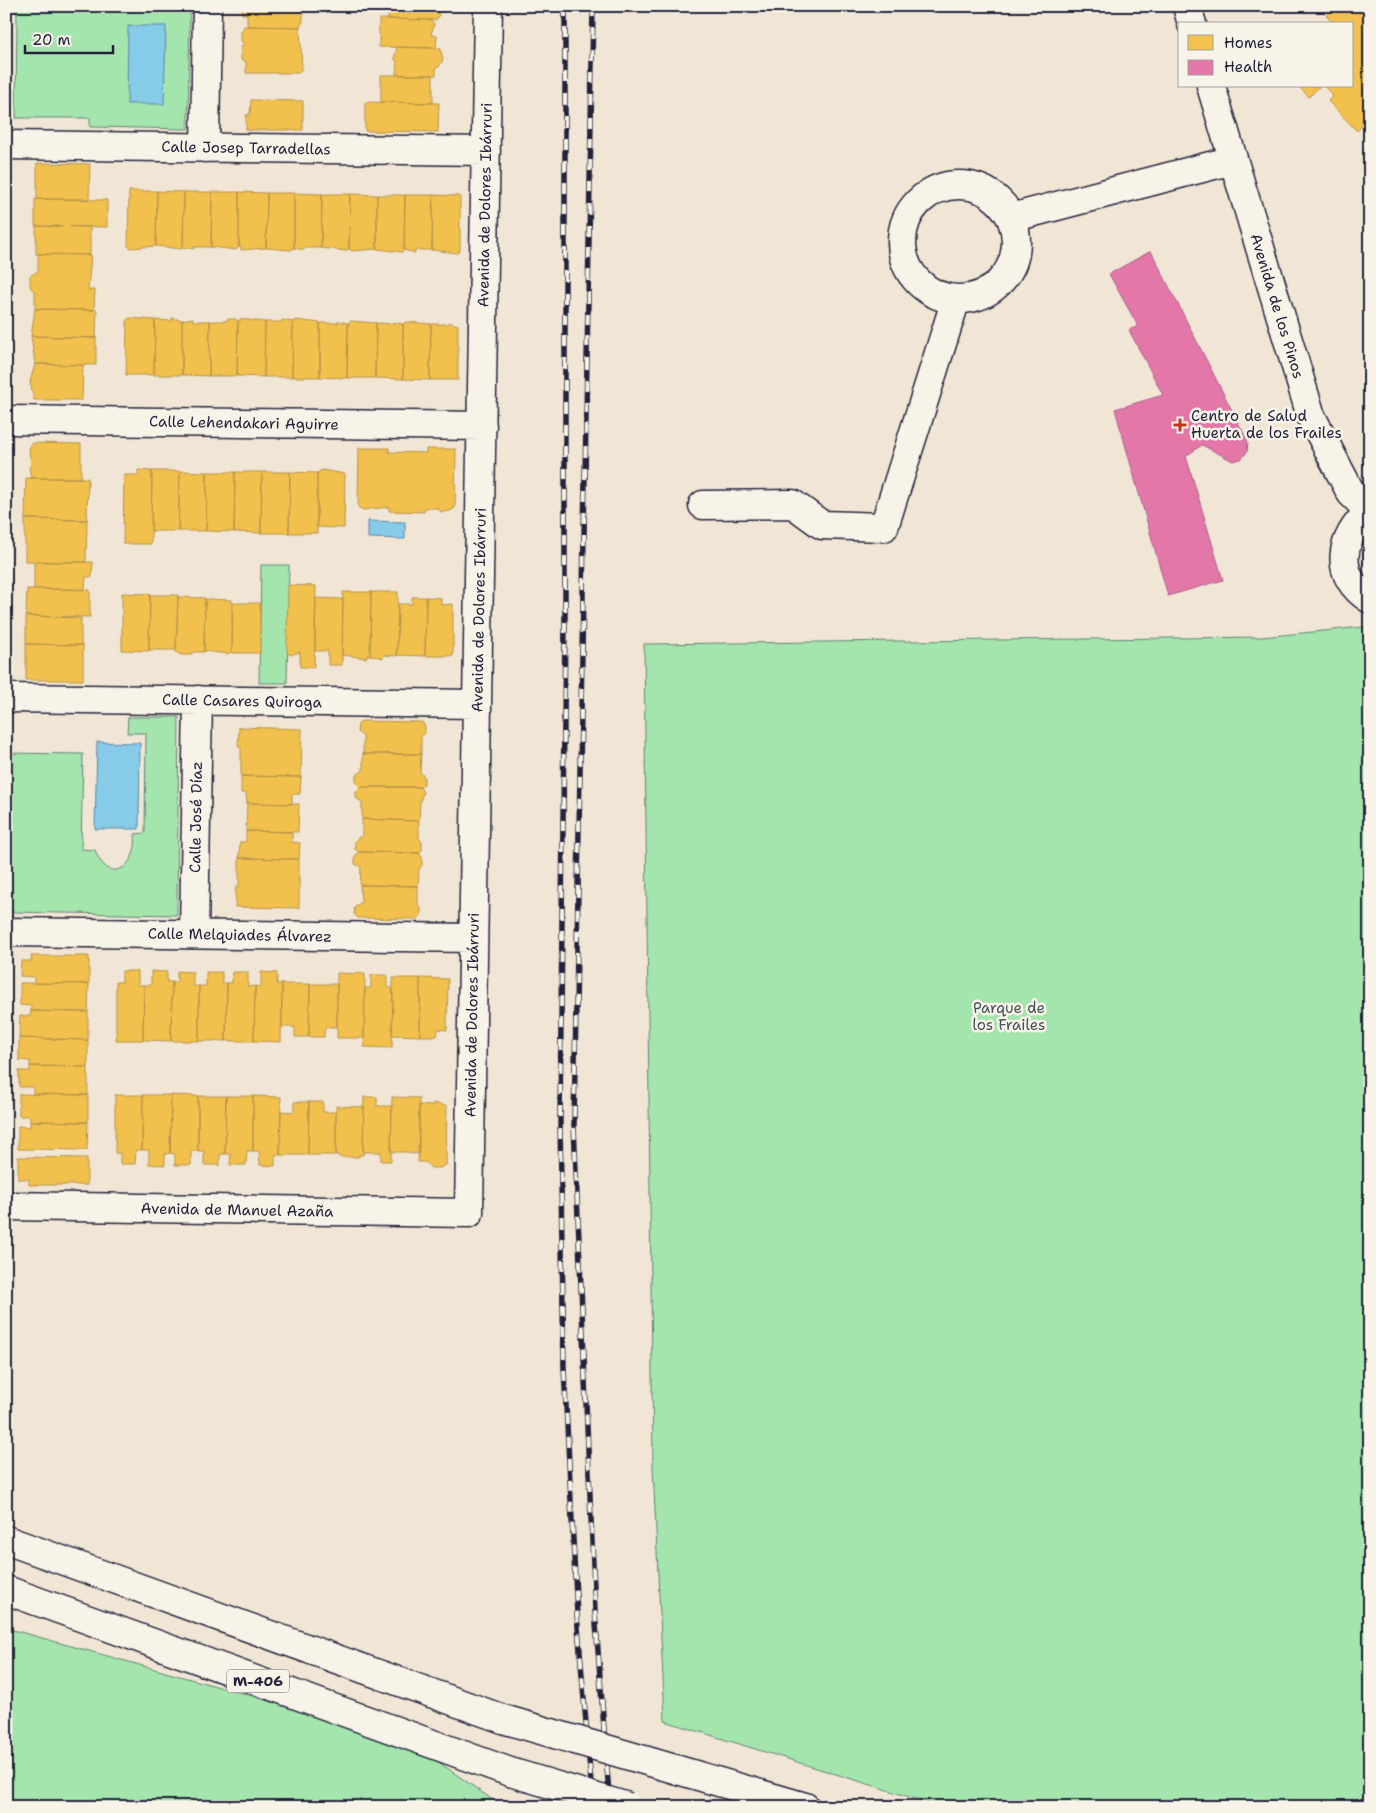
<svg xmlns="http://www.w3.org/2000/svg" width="1376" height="1813" viewBox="0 0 1376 1813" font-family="'Shantell Sans',sans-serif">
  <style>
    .green { fill: #a4e4ad; stroke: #638374 }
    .water { fill: #86cbe7; stroke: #5e87a2 }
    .homes { fill: #f2c14e; stroke: #b49148 }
    .health { fill: #e377a8; stroke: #a95e87 }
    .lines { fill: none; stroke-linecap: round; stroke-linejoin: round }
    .minor-casing { stroke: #22223b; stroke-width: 31 }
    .highway-casing { stroke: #22223b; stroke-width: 31 }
    .minor { stroke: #f7f3e8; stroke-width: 28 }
    .highway { stroke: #f7f3e8; stroke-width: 28 }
    .rail-casing { stroke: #22223b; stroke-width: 5.5 }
    .rail { stroke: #f7f3e8; stroke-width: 4; stroke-dasharray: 11; stroke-linecap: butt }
    .highway-bridge-casing { stroke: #22223b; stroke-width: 31; stroke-linecap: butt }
    .highway-bridge { stroke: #f7f3e8; stroke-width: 28 }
    .poi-dot { fill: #c8321e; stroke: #f7f3e8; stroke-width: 2 }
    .labels { text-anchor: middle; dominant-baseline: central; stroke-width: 5; stroke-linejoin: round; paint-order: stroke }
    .shield { fill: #f7f3e8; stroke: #62616f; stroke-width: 1 }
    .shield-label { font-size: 14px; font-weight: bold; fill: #22223b }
    .street-label { font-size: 15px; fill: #22223b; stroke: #f7f3e8 }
    .poi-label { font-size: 15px; fill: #22223b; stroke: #f7f3e8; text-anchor: start }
    .park-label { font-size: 15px; fill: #425258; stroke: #f7f3e8 }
  </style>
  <rect width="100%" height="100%" fill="#f1e6d6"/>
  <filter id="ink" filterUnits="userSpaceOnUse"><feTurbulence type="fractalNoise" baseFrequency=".02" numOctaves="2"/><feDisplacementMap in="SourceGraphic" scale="10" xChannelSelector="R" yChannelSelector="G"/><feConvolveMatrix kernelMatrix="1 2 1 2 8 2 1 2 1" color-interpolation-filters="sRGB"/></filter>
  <g filter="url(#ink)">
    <path class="green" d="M 17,6 L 190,6 L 188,129 L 90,127 L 90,118 L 16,118 Z
      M 261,565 L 289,565 L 287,683 L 259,683 Z
      M 1363,627 L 1370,630 L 1370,1807 L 942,1807 L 665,1721 L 653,1468 L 644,644 L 1262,637 Z
      M 128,717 L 179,717 L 177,915 L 6,912 L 6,753 L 83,754 L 81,849 L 95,850 C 109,888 139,866 135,834 L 145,833 L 146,733 L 127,733 Z
      M 6,1628 L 404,1738 L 503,1807 L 6,1807 Z"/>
    <path class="water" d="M 128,26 L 166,26 L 164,104 L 127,104 Z
      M 368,521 L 405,522 L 405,539 L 368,538 Z
      M 97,742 L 140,743 L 139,829 L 95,829 Z"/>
    <path class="homes" d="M 242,6 L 303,6 L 303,21 L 300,27 L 247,26 L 247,14 L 242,14 Z
      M 388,6 L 436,6 L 439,16 L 436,20 L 388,19 Z
      M 1335,6 L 1370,6 L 1370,73 L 1364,79 L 1370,85 L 1370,118 L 1357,131 L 1328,101 L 1333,96 L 1324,86 L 1352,86 L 1352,24 L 1329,24 L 1331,21 L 1326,15 Z
      M 379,19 L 431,20 L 434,24 L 431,35 L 437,36 L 436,48 L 379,47 Z
      M 244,26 L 300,27 L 302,68 L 299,73 L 246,73 L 246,61 L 241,60 L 241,47 L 244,44 L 241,41 L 241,32 Z
      M 397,47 L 440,48 L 443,59 L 439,67 L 436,67 L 436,75 L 396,75 L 397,61 L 394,59 Z
      M 381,75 L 433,75 L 433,103 L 381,102 Z
      M 1298,86 L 1320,86 L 1309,97 Z
      M 251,100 L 303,101 L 303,130 L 246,130 L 246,115 L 250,114 Z
      M 365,102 L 439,103 L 438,132 L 365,131 Z
      M 37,163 L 90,164 L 89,199 L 37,199 Z
      M 129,191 L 157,191 L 156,246 L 131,248 L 128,246 Z
      M 157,191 L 184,192 L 183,247 L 181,249 L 156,246 Z
      M 184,192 L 212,192 L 211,247 L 194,247 L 194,249 L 183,247 Z
      M 212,192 L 239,192 L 239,247 L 236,250 L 211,247 Z
      M 239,192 L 267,193 L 266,248 L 241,250 L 241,247 L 239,247 Z
      M 267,193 L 294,193 L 294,248 L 291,250 L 266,248 Z
      M 294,193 L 322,194 L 321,248 L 304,248 L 304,250 L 294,248 Z
      M 322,194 L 350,194 L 349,249 L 346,249 L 346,251 L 321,248 Z
      M 350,194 L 377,195 L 377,249 L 352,251 L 349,249 Z
      M 377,195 L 405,195 L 404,250 L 402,252 L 377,249 Z
      M 405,195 L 433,195 L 432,250 L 415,250 L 415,253 L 404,250 Z
      M 433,195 L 460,196 L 460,251 L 457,253 L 432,250 Z
      M 35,199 L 107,200 L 107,227 L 35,226 Z
      M 36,226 L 90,227 L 90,255 L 36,254 Z
      M 38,254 L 91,255 L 88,290 L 95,290 L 94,310 L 35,309 L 35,292 L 30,287 L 30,276 L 38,271 Z
      M 35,309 L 97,310 L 96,338 L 31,336 Z
      M 129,318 L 155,320 L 154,375 L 126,375 L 127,320 Z
      M 172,318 L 182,320 L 182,375 L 154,375 L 155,320 L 172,321 Z
      M 193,318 L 193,321 L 210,321 L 209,376 L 182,375 L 182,320 Z
      M 227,319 L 235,319 L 238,321 L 237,376 L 209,376 L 210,321 L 227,321 Z
      M 240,319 L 265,322 L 264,377 L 237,376 L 238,321 L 240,321 Z
      M 282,320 L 293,322 L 292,377 L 264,377 L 265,322 L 282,322 Z
      M 296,320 L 320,323 L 320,377 L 292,377 L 293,322 Z
      M 338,321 L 348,323 L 347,378 L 320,377 L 320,323 L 338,323 Z
      M 351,321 L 376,323 L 375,378 L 347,378 L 348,323 Z
      M 393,322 L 403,324 L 403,379 L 375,378 L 376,323 L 393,324 Z
      M 406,322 L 431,324 L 430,380 L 403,379 L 403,324 Z
      M 448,322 L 458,325 L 458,380 L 430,380 L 431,324 L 448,324 Z
      M 31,336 L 96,338 L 96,365 L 35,364 Z
      M 35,364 L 83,365 L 82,400 L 34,400 L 30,382 Z
      M 32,443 L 81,444 L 81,478 L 31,478 L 29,467 L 31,465 L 29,449 Z
      M 359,448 L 389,448 L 389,452 L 426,453 L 426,449 L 456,449 L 455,508 L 450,511 L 441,512 L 437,508 L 424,508 L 424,512 L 389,511 L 389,507 L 363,510 L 358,507 Z
      M 138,470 L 152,471 L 151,544 L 123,544 L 124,475 L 138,475 Z
      M 322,470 L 345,474 L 344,528 L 317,527 L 317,473 Z
      M 152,471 L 180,471 L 178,531 L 151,531 Z
      M 180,471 L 207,472 L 206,531 L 178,531 Z
      M 207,472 L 235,472 L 234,532 L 206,531 Z
      M 235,472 L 262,472 L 261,533 L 234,532 Z
      M 262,472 L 290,472 L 289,533 L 261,533 Z
      M 290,472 L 317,473 L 317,533 L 289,533 Z
      M 26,478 L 88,478 L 87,520 L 25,519 Z
      M 25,519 L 87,520 L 86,562 L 25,561 Z
      M 34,562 L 93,562 L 92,577 L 86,577 L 85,589 L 34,589 Z
      M 288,585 L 316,586 L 314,667 L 300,667 L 300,652 L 290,655 L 287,652 Z
      M 27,589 L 90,590 L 90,617 L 26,616 Z
      M 343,592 L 371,592 L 370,655 L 367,655 L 366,658 L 342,655 Z
      M 371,592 L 398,592 L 397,656 L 384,655 L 383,658 L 370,655 Z
      M 122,593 L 150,594 L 149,651 L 122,650 Z
      M 150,595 L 178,595 L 176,650 L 149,650 Z
      M 178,597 L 205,598 L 204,652 L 194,652 L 190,655 L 181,655 L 176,652 Z
      M 412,597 L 426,597 L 425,656 L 397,655 L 398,604 L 412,604 Z
      M 426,597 L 441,598 L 441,605 L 453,604 L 453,656 L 425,656 Z
      M 316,598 L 343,599 L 342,665 L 328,665 L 328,651 L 315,651 Z
      M 205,599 L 232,600 L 232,652 L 227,654 L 204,651 Z
      M 233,603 L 260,603 L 260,653 L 232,653 Z
      M 26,616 L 81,618 L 81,645 L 26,644 Z
      M 26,644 L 83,645 L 83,680 L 26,680 Z
      M 361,721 L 422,722 L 425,726 L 425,733 L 421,737 L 421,754 L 363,754 L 363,736 L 357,732 L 358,724 Z
      M 239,727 L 302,729 L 301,777 L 241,776 L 241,747 L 238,747 Z
      M 363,754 L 421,754 L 420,772 L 424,776 L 424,784 L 420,787 L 360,787 L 356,783 L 356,775 L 363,771 Z
      M 241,776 L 301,777 L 300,794 L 292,794 L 292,804 L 247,803 L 246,793 L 241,793 Z
      M 360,787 L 420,787 L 423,792 L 420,803 L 419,821 L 362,819 L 362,802 L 356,798 L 356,791 Z
      M 247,803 L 299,804 L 298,832 L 246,831 Z
      M 362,819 L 419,821 L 419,838 L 422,842 L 422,850 L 419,853 L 359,852 L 355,849 L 355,841 L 359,837 L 362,837 Z
      M 246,831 L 292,832 L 292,842 L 300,843 L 299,859 L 239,858 L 240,842 L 246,842 Z
      M 359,852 L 419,853 L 422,857 L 422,865 L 419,869 L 418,886 L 360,885 L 361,867 L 355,864 L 355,856 Z
      M 239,858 L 299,859 L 299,908 L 235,907 L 236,887 L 239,887 Z
      M 360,885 L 418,886 L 418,904 L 421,908 L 421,915 L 418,919 L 358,918 L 354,914 L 355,906 L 361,903 Z
      M 31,956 L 89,956 L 89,984 L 34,983 L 34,977 L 20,976 L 21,961 L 32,961 Z
      M 122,971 L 138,971 L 138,985 L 144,985 L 143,1040 L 116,1040 L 116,982 L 122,982 Z
      M 151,971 L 167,972 L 167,982 L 172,982 L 171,1041 L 143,1040 L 144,985 L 151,985 Z
      M 177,971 L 193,972 L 193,986 L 199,986 L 199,1041 L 171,1041 L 172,982 L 177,982 Z
      M 206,972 L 222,972 L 222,983 L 227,983 L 226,1041 L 199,1041 L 199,986 L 206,986 Z
      M 232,972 L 248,972 L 248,987 L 255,986 L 254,1041 L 226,1041 L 227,983 L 232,983 Z
      M 261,972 L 277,973 L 277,984 L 282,984 L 281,1042 L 254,1041 L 255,986 L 261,987 Z
      M 337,973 L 365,974 L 364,1038 L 337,1038 Z
      M 371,975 L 387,975 L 387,988 L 393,988 L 392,1048 L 364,1047 L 365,988 L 371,988 Z
      M 393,978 L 420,978 L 420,1036 L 392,1035 Z
      M 420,978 L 448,979 L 447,1030 L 438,1029 L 437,1036 L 420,1036 Z
      M 20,983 L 89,984 L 88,1012 L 31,1011 L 31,1006 L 20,1005 Z
      M 282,984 L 310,984 L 309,1037 L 295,1037 L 295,1027 L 282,1027 Z
      M 310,984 L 337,984 L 337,1027 L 325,1027 L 324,1037 L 309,1037 Z
      M 31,1011 L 88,1012 L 88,1040 L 19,1038 L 20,1016 L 30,1016 Z
      M 19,1038 L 88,1040 L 88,1067 L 30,1066 L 30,1061 L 19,1060 Z
      M 30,1066 L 88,1067 L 88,1095 L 33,1094 L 33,1087 L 19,1087 L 19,1071 L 30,1071 Z
      M 19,1094 L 88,1095 L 88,1122 L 30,1121 L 30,1116 L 19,1116 Z
      M 115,1095 L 143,1095 L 142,1150 L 136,1150 L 135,1164 L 120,1164 L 120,1153 L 115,1153 Z
      M 143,1095 L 171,1095 L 170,1153 L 165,1154 L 165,1165 L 149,1164 L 149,1150 L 142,1150 Z
      M 171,1095 L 198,1096 L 198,1151 L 191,1151 L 191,1165 L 175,1165 L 175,1154 L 170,1153 Z
      M 198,1096 L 226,1096 L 225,1154 L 220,1154 L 220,1165 L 204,1165 L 204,1151 L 198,1151 Z
      M 226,1096 L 253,1096 L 253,1151 L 247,1151 L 246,1165 L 230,1165 L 231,1154 L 225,1154 Z
      M 253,1096 L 281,1097 L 280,1155 L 275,1155 L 275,1166 L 260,1165 L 259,1151 L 253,1151 Z
      M 364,1097 L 377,1097 L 377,1106 L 392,1106 L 391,1161 L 381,1161 L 381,1152 L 363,1152 Z
      M 392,1097 L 419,1098 L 419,1153 L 412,1154 L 407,1152 L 391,1152 Z
      M 294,1102 L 309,1102 L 308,1155 L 280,1155 L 281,1111 L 294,1112 Z
      M 309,1102 L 323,1102 L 323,1112 L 336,1112 L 336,1155 L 308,1155 Z
      M 433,1103 L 447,1106 L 446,1165 L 440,1168 L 431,1168 L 426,1162 L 418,1162 L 419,1105 L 433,1106 Z
      M 336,1106 L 364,1107 L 363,1155 L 359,1155 L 359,1157 L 339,1157 L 339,1155 L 336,1155 Z
      M 30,1121 L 88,1122 L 87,1150 L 18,1149 L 18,1126 L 30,1127 Z
      M 18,1157 L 87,1158 L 87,1185 L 29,1185 L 29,1179 L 18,1179 Z"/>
    <path class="health" d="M 1151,251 L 1248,442 L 1247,452 L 1241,459 L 1233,461 L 1202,445 L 1186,456 L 1223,580 L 1168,596 L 1115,409 L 1163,395 L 1129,330 L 1138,326 L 1109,274 Z"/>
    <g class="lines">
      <defs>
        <path id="minor" d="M 1187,6 L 1192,24
          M 1211,86 L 1311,416 L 1351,493 L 1370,512
          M 6,145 L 486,151
          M 205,148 L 207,6
          M902 242a57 57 0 1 1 114 0a57 57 0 1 1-114 0Z
          M 1011,218 L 1233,160
          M 6,420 L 482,426
          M 703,505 L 793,504 L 822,525 L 884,527 L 956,299
          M 1370,512 C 1339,537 1333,576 1370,599
          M 6,698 L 477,704
          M 6,932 L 473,938
          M 194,934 L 198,700
          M 6,1206 L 469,1213 L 488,6"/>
        <path id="highway" d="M 6,1540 L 503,1719
          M 6,1590 L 510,1772
          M 678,1770 L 805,1807"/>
      </defs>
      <use href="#minor" class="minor-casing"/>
      <use href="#highway" class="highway-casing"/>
      <use href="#minor" class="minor"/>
      <use href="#highway" class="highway"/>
      <defs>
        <path id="rail" d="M 565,6 L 565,622 L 560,1121 L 564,1368 L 577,1615 L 593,1807
          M 593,6 L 574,1125 L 595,1611 L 610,1807"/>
      </defs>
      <use href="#rail" class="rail-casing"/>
      <use href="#rail" class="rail"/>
      <defs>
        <path id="highway-bridge" d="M 503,1719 L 678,1770
          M 510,1772 L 628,1807"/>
      </defs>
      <use href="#highway-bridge" class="highway-bridge-casing"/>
      <use href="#highway-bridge" class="highway-bridge"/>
    </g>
  </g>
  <path class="poi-dot" d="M1177.5 417.5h5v5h5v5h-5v5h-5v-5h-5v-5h5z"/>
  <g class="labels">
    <rect class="shield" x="227" y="1669.5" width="62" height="23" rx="4"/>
    <g class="shield-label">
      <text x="258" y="1681">M-406</text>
    </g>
    <g class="street-label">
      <text transform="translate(246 148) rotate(1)">Calle Josep Tarradellas</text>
      <text transform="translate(485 205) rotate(-89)">Avenida de Dolores Ibárruri</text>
      <text transform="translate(1277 306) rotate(73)">Avenida de los Pinos</text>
      <text transform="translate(244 423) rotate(1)">Calle Lehendakari Aguirre</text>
      <text transform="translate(479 610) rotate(-89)">Avenida de Dolores Ibárruri</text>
      <text transform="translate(242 701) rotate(1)">Calle Casares Quiroga</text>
      <text transform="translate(196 817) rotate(-89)">Calle José Díaz</text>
      <text transform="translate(240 935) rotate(1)">Calle Melquiades Álvarez</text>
      <text transform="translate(472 1015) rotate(-89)">Avenida de Dolores Ibárruri</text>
      <text transform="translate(237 1210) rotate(1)">Avenida de Manuel Azaña</text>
    </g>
    <g class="poi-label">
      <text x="1191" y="416">Centro de Salud<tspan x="1191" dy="17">Huerta de los Frailes</tspan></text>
    </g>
    <g class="park-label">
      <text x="1009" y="1008">Parque de<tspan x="1009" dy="17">los Frailes</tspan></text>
    </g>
  </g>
  <rect width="1376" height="1813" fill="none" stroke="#f7f3e8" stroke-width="25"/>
  <rect x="12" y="12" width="1351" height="1788" fill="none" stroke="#22223b" stroke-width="2" filter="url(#ink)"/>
  <rect x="1178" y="22" width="175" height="65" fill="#f7f3e8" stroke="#a29fa3"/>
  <rect x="1188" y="35" width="25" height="15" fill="#f2c14e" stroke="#a29fa3"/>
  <text x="1224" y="48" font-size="15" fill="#22223b">Homes</text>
  <rect x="1188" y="60" width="25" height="15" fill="#e377a8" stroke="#a29fa3"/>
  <text x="1224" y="72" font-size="15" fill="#22223b">Health</text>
  <path d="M25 45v8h88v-8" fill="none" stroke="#22223b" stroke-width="2.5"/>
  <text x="32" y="45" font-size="15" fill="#22223b" stroke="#f7f3e8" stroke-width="4" paint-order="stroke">20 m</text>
</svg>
